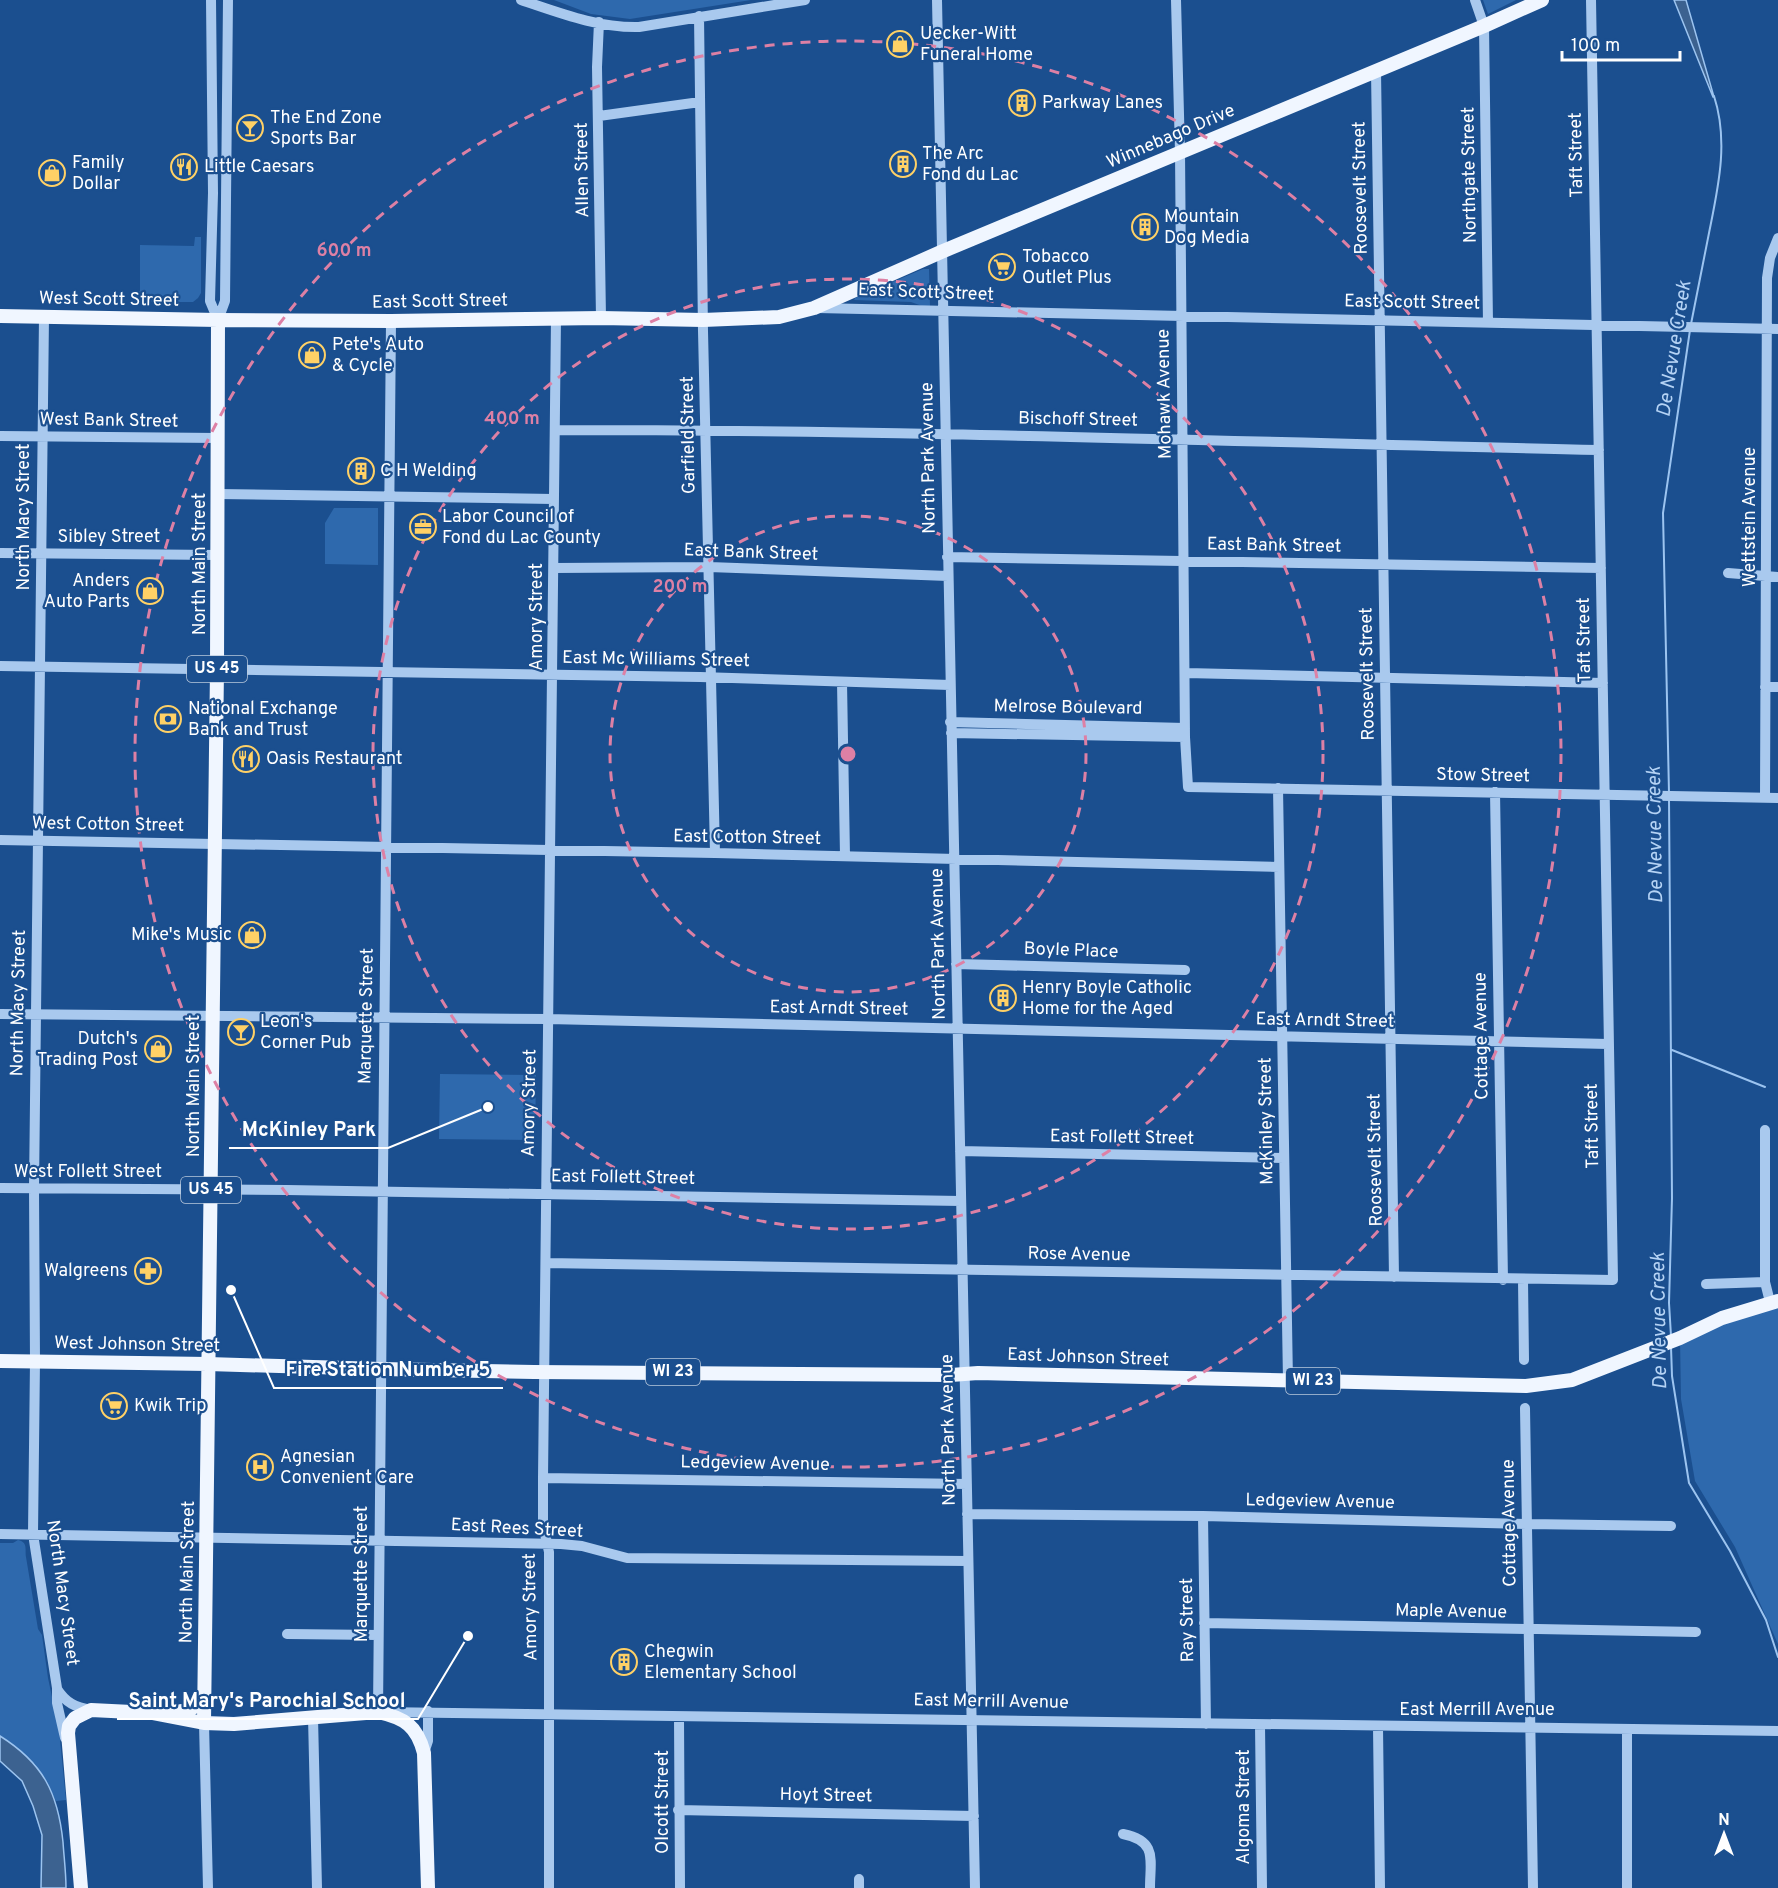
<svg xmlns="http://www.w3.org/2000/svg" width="1778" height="1888" viewBox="0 0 1778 1888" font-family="Overpass,sans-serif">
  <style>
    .green { fill: #2e69ad }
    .water { fill: #3c6290; stroke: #9cc4f0; stroke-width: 1.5 }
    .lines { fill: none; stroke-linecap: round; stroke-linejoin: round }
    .stream { stroke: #9cc4f0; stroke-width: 2 }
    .minor { stroke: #a9c9ee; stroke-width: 10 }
    .major { stroke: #f0f6ff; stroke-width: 14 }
    .ring { fill: none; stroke: #dd80a5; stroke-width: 3; stroke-dasharray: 10 8 }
    .labels { text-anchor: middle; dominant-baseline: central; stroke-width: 4.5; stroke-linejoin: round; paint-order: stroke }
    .shield { fill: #1b4f8f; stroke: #bbcadd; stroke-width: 1.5 }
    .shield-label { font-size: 16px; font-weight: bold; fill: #fff }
    .poi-label { font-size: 18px; fill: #fff; stroke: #1b4f8f; text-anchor: start }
    .street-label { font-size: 18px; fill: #fff; stroke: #1b4f8f }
    .water-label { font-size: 20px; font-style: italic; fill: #b5d3f5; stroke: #1b4f8f }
    .centre { fill: #dd80a5; stroke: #1b4f8f; stroke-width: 3 }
    .ring-label { font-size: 18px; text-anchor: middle; font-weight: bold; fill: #dd80a5; stroke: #1b4f8f; stroke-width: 4.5; stroke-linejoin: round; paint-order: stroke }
    .leader { fill: none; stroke: #fff; stroke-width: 2 }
    .callout-dot { fill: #fff; stroke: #1b4f8f; stroke-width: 2 }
    .callout-label { font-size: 20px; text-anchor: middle; font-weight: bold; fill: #fff; stroke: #1b4f8f; stroke-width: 4.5; stroke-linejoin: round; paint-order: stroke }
  </style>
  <rect width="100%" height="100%" fill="#1b4f8f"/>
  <path class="green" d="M 554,0 L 751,0 L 630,19 L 591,14 Z
    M 1483,0 L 1516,0 L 1488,14 Z
    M 195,237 L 201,237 L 201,293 L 198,298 L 193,302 L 134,302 L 134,291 L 140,291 L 140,245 L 194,246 Z
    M 923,269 L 929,269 L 930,306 L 925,307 L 911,302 L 854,300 L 855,298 Z
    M 334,508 L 378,508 L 378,565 L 325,564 L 325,523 Z
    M 440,1074 L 536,1075 L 535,1140 L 439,1139 Z
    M 1778,1301 L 1778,1644 L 1735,1547 L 1695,1481 L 1681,1399 L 1680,1338 Z
    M 18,1540 C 28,1542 25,1549 26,1557 L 38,1629 L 42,1635 L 48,1678 L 59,1730 L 66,1800 L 56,1801 L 35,1764 L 0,1736 L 0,1543 L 13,1543 Z"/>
  <path class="water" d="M 1674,0 L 1686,0 L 1714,97 L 1713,97 Z
    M 0,1736 C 43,1763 58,1793 63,1842 C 64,1858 66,1872 66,1888 L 41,1888 L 42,1835 L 33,1806 L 22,1781 L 0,1761 Z"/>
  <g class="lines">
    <path class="stream" d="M 1691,324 C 1697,294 1703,263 1709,233 C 1718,188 1729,142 1714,96
      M 1669,793 L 1663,513 L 1690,330
      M 1669,799 L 1672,1198 L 1669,1303 L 1671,1336
      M 1672,1050 L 1765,1087
      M 1671,1347 L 1672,1376 L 1689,1483 L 1730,1551 L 1766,1620 L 1778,1657"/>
    <path class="minor" d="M 211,0 L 213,193 L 210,301 L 218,320
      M 521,0 C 560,13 598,28 639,27 L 805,0
      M 937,0 L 975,1888
      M 1176,0 L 1180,152 L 1185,737 L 1188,787 L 1778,798
      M 1475,0 L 1484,26 L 1488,323
      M 699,16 L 703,331 L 715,853
      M 599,22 L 597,67 L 601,318
      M 1376,71 L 1394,1277
      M 599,116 L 700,102
      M 817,308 L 1778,329
      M 44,316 L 34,1188 L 35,1361 L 33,1534 L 57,1688 L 57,1703 L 65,1738
      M 218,320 L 225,301 L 228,0
      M 391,321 L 378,1712 L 1778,1731
      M 555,430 C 903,430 1251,442 1599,450
      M 0,436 L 218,438
      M 218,494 L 553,499
      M 0,553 L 217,555
      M 947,557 L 1601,568
      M 554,568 L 709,567 L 948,576
      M 1728,573 L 1778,577
      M 0,666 L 700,677 L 950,685
      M 1186,673 L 1603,683
      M 842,682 L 845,856
      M 1765,687 L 1778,687
      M 950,722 L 1185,728
      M 951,733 L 1185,737
      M 1278,788 L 1288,1381
      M 1495,792 L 1503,1280
      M 1765,798 L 1767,278 L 1770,258 L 1778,238
      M 0,840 L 715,853 L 1279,867
      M 956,964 L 1185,970
      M 0,1014 L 548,1019 L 1608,1044
      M 1765,1130 L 1765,1282 L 1770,1302
      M 960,1151 L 1284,1158
      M 0,1188 L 287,1190 L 961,1201
      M 546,1263 L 1613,1280 L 1591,0
      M 1523,1280 L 1524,1360
      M 1706,1284 L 1765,1282
      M 1525,1408 L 1533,1888
      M 543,1478 L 967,1484
      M 967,1514 L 1203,1516 L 1527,1524 L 1671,1526
      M 1203,1516 L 1206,1724
      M 0,1534 L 561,1544 L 582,1546 L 627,1558 L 968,1561
      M 1204,1623 L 1696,1632
      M 287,1634 L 378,1635
      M 57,1689 C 66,1703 75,1707 91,1710
      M 313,1717 L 317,1888
      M 679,1717 L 680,1888
      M 204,1723 L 208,1888
      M 1260,1725 L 1262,1888
      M 1378,1727 L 1380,1888
      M 1627,1729 L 1627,1888
      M 424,1753 L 428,1741 L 428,1711
      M 678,1810 L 974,1816
      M 1123,1834 C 1158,1841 1150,1860 1150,1888
      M 859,1879 L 859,1888
      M 549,1888 L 549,1552 L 543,1525 L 543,1478 L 556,318"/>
    <path class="major" d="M 0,316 L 218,320 L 391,321 L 601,318 L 703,320 L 779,317 L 814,308 L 941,252 L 1484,26 L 1542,0
      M 0,1361 L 208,1364 L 381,1369 L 534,1372 L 951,1375 L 978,1373 L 1526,1386 L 1572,1380 L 1680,1338 L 1722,1318 L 1778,1301
      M 169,1713 L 189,1710 L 204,1701
      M 204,1723 L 217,669 L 218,320
      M 81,1888 L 68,1733 L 69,1726 L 75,1718 L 91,1710 L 152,1713 L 204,1723 L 234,1724 L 378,1712 C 405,1718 417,1726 424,1753 L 428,1888"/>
  </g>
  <g class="ring">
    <circle cx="848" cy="754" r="238"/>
    <circle cx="848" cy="754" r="475"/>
    <circle cx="848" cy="754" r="713"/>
  </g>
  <defs>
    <symbol id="shop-ring" viewBox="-11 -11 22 22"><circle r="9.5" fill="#1b4f8f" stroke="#ffd166" stroke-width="1.5"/><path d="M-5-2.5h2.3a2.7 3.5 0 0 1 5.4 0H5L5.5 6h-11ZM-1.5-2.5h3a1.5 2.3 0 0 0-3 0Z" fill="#ffd166"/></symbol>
    <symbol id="building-ring" viewBox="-11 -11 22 22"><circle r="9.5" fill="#1b4f8f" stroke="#ffd166" stroke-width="1.5"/><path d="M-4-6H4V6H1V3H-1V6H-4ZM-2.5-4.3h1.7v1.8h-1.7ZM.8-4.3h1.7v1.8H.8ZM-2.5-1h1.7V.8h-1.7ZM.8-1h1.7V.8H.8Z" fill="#ffd166"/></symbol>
    <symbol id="bar-ring" viewBox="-11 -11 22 22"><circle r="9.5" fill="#1b4f8f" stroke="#ffd166" stroke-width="1.5"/><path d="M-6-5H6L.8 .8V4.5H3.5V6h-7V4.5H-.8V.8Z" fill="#ffd166"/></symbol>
    <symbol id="restaurant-ring" viewBox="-11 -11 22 22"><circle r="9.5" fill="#1b4f8f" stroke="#ffd166" stroke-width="1.5"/><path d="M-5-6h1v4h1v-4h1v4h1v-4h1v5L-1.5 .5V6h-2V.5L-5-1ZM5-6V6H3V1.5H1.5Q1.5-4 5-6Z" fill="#ffd166"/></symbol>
    <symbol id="supermarket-ring" viewBox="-11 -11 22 22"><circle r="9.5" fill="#1b4f8f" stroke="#ffd166" stroke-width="1.5"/><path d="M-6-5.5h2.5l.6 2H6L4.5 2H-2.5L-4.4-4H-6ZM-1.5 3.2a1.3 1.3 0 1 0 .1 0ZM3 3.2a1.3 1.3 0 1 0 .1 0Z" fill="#ffd166"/></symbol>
    <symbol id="office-ring" viewBox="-11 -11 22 22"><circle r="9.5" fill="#1b4f8f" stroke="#ffd166" stroke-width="1.5"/><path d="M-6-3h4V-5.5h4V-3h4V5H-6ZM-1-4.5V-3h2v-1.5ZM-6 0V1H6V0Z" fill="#ffd166"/></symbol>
    <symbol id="bank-ring" viewBox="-11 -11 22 22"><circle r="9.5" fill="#1b4f8f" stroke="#ffd166" stroke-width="1.5"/><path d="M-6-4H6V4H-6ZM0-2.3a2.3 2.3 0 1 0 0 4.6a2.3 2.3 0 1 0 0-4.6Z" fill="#ffd166"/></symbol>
    <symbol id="pharmacy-ring" viewBox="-11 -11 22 22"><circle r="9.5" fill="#1b4f8f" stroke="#ffd166" stroke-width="1.5"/><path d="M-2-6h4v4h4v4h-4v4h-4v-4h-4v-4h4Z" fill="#ffd166"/></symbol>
    <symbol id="hospital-ring" viewBox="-11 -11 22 22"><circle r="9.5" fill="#1b4f8f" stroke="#ffd166" stroke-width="1.5"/><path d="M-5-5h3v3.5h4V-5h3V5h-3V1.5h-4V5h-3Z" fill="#ffd166"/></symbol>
  </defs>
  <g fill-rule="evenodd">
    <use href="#shop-ring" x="885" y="29" width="30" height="30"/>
    <use href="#building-ring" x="1007" y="88" width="30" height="30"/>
    <use href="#bar-ring" x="235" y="113" width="30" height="30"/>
    <use href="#building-ring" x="888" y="149" width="30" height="30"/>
    <use href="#restaurant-ring" x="169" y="152" width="30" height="30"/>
    <use href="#shop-ring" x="37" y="158" width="30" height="30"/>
    <use href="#building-ring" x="1130" y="212" width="30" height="30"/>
    <use href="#supermarket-ring" x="987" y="252" width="30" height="30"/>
    <use href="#shop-ring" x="297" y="340" width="30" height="30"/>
    <use href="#building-ring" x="346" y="456" width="30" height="30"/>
    <use href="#office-ring" x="408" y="512" width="30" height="30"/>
    <use href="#shop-ring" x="135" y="576" width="30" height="30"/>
    <use href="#bank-ring" x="153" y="704" width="30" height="30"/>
    <use href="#restaurant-ring" x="231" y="744" width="30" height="30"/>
    <use href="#shop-ring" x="237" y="920" width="30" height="30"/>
    <use href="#building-ring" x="988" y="983" width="30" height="30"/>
    <use href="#bar-ring" x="226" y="1017" width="30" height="30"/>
    <use href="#shop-ring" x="143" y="1034" width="30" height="30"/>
    <use href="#pharmacy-ring" x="133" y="1256" width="30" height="30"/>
    <use href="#supermarket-ring" x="99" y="1391" width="30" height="30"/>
    <use href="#hospital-ring" x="245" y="1452" width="30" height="30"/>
    <use href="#building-ring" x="609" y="1647" width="30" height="30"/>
  </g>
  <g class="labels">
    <g class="shield">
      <rect x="187" y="656" width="60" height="26" rx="4.5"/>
      <rect x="181" y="1177" width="60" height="26" rx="4.5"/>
      <rect x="646" y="1359" width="54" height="26" rx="4.5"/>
      <rect x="1286" y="1368" width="54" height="26" rx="4.5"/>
    </g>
    <g class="shield-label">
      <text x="217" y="669">US 45</text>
      <text x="211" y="1190">US 45</text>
      <text x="673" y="1372">WI 23</text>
      <text x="1313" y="1381">WI 23</text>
    </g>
    <g class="poi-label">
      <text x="920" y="34">Uecker-Witt<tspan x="920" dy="21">Funeral Home</tspan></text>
      <text x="1042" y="103">Parkway Lanes</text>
      <text x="270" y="118">The End Zone<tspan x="270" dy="21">Sports Bar</tspan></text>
      <text x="922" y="154">The Arc<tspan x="922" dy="21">Fond du Lac</tspan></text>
      <text x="72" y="163">Family<tspan x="72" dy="21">Dollar</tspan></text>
      <text x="204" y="167">Little Caesars</text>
      <text x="1164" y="217">Mountain<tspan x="1164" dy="21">Dog Media</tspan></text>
      <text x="1022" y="257">Tobacco<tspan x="1022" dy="21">Outlet Plus</tspan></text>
      <text x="332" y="345">Pete's Auto<tspan x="332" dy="21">&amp; Cycle</tspan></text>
      <text x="380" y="471">C H Welding</text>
      <text x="442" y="517">Labor Council of<tspan x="442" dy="21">Fond du Lac County</tspan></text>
      <text x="130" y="581" text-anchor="end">Anders<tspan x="130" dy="21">Auto Parts</tspan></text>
      <text x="188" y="709">National Exchange<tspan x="188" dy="21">Bank and Trust</tspan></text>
      <text x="266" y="759">Oasis Restaurant</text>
      <text x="232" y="935" text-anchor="end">Mike's Music</text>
      <text x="1022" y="988">Henry Boyle Catholic<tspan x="1022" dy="21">Home for the Aged</tspan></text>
      <text x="260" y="1022">Leon's<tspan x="260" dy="21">Corner Pub</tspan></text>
      <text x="138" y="1039" text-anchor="end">Dutch's<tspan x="138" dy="21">Trading Post</tspan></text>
      <text x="128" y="1271" text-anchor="end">Walgreens</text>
      <text x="134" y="1406">Kwik Trip</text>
      <text x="280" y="1457">Agnesian<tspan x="280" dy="21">Convenient Care</tspan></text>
      <text x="644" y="1652">Chegwin<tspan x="644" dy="21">Elementary School</tspan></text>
    </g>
    <g class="street-label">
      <text transform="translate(1171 137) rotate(-23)">Winnebago Drive</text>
      <text transform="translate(1577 155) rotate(-91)">Taft Street</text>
      <text transform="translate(583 170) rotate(-91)">Allen Street</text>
      <text transform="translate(1470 175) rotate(-91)">Northgate Street</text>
      <text transform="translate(1361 188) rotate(-91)">Roosevelt Street</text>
      <text transform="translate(926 293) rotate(2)">East Scott Street</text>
      <text transform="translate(109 300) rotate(1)">West Scott Street</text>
      <text transform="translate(440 302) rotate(-1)">East Scott Street</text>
      <text transform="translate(1412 303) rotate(1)">East Scott Street</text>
      <text transform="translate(1165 394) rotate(-91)">Mohawk Avenue</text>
      <text transform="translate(1078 420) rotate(1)">Bischoff Street</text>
      <text transform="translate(109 421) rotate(1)">West Bank Street</text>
      <text transform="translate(689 435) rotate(-91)">Garfield Street</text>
      <text transform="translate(929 458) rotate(-91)">North Park Avenue</text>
      <text transform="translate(24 517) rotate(-90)">North Macy Street</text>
      <text transform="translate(1750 517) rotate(-90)">Wettstein Avenue</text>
      <text x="109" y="537">Sibley Street</text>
      <text transform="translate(1274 546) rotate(1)">East Bank Street</text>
      <text transform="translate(751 553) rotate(2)">East Bank Street</text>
      <text transform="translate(200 564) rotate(-90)">North Main Street</text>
      <text transform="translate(537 617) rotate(-90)">Amory Street</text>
      <text transform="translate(1585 640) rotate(-91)">Taft Street</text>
      <text transform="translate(656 660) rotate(1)">East Mc Williams Street</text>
      <text transform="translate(1368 674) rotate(-91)">Roosevelt Street</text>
      <text transform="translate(1068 708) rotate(1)">Melrose Boulevard</text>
      <text transform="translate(1483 776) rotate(1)">Stow Street</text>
      <text transform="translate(108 825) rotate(1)">West Cotton Street</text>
      <text transform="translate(747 838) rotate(1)">East Cotton Street</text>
      <text transform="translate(939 944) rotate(-91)">North Park Avenue</text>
      <text transform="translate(1071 951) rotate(2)">Boyle Place</text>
      <text transform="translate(19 1003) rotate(-89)">North Macy Street</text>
      <text transform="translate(839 1009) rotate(1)">East Arndt Street</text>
      <text transform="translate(367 1016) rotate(-89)">Marquette Street</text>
      <text transform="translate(1325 1021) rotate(1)">East Arndt Street</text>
      <text transform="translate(1482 1036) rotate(-91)">Cottage Avenue</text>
      <text transform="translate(194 1086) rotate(-90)">North Main Street</text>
      <text transform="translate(530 1103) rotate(-89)">Amory Street</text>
      <text transform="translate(1267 1121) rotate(-91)">McKinley Street</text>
      <text transform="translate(1593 1126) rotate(-91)">Taft Street</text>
      <text transform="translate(1122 1138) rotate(1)">East Follett Street</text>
      <text transform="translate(1376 1160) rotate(-91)">Roosevelt Street</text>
      <text x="88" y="1172">West Follett Street</text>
      <text transform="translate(623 1178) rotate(1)">East Follett Street</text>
      <text transform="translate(1079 1255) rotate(1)">Rose Avenue</text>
      <text transform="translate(137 1345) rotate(1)">West Johnson Street</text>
      <text transform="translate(1088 1358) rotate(2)">East Johnson Street</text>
      <text transform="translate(949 1430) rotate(-91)">North Park Avenue</text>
      <text transform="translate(755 1464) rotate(1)">Ledgeview Avenue</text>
      <text transform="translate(1320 1502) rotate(1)">Ledgeview Avenue</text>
      <text transform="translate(1510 1523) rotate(-91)">Cottage Avenue</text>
      <text transform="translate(517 1529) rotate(3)">East Rees Street</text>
      <text transform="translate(188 1572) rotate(-89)">North Main Street</text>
      <text transform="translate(362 1574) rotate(-90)">Marquette Street</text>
      <text transform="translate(62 1593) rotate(82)">North Macy Street</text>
      <text transform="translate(531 1607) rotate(-91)">Amory Street</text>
      <text transform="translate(1451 1612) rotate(1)">Maple Avenue</text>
      <text transform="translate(1188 1620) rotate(-91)">Ray Street</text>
      <text transform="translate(991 1702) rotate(1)">East Merrill Avenue</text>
      <text x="1477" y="1710">East Merrill Avenue</text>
      <text transform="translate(826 1796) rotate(1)">Hoyt Street</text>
      <text transform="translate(663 1802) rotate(-90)">Olcott Street</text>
      <text transform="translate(1244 1807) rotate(-90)">Algoma Street</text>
    </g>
    <g class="water-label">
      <text transform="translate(1675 349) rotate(-81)">De Nevue Creek</text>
      <text transform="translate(1656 835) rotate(-91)">De Nevue Creek</text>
      <text transform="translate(1660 1321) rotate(-91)">De Nevue Creek</text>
    </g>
  </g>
  <circle cx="848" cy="754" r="9" class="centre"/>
  <g class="ring-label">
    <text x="344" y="256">600 m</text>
    <text x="512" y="424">400 m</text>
    <text x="680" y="592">200 m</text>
  </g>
  <path class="leader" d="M488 1107L388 1148H229M231 1290L274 1388H503M468 1636L418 1719H117"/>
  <g class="callout-dot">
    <circle cx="488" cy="1107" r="6"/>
    <circle cx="231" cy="1290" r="6"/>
    <circle cx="468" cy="1636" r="6"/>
  </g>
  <g class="callout-label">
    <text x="309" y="1136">McKinley Park</text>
    <text x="388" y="1376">Fire Station Number 5</text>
    <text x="267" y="1707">Saint Mary's Parochial School</text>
  </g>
  <g transform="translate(1724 1834)" stroke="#1b4f8f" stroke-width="4.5" paint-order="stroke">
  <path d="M0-4.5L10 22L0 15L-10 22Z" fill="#ffffff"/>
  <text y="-9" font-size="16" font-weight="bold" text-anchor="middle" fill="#ffffff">N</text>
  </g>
  <path d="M1562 51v9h118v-9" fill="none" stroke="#ffffff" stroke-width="3"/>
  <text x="1571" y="51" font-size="18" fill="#ffffff" stroke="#1b4f8f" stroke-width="4.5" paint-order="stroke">100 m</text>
</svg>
